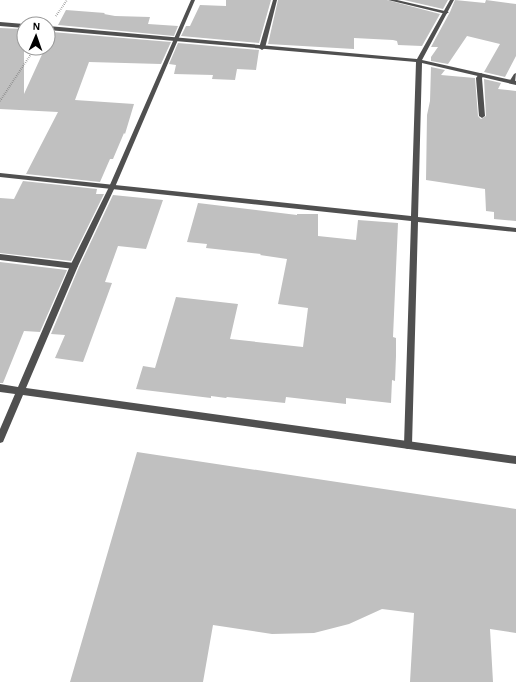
<svg xmlns="http://www.w3.org/2000/svg" width="516" height="682" viewBox="0 0 516 682" font-family="'Alegreya Sans',sans-serif">
  <style>
    .building { fill: #c0c0c0 }
    .lines { fill: none; stroke-linecap: round; stroke-linejoin: round }
    .path { stroke: #727272; stroke-width: 2; stroke-dasharray: 0.5 1.5; stroke-linecap: butt }
    .service { fill: #505050; fill-rule: evenodd }
    .minor { fill: #505050; fill-rule: evenodd }
    .tertiary { fill: #505050; fill-rule: evenodd }
  </style>
  <rect width="100%" height="100%" fill="#fff"/>
  <path class="building" d="M 226,0 L 271,0 L 259,43 L 181,36 L 186,26 L 190,26 L 200,5 L 226,6 Z
    M 278,0 L 387,0 L 440,14 L 422,46 L 398,45 L 397,41 L 393,40 L 354,38 L 354,49 L 268,44 Z
    M 404,0 L 448,0 L 443,9 Z
    M 455,0 L 485,3 L 486,0 L 516,4 L 516,56 L 505,77 L 484,72 L 500,44 L 467,36 L 448,64 L 431,61 L 431,57 L 438,47 L 431,47 L 450,12 Z
    M 66,10 L 105,13 L 104,14 L 115,16 L 150,17 L 148,24 L 178,26 L 174,36 L 58,25 Z
    M 0,28 L 24,29 L 24,94 L 45,48 L 48,48 L 48,42 L 52,32 L 171,42 L 161,64 L 89,62 L 75,100 L 134,104 L 125,134 L 124,133 L 113,159 L 110,159 L 100,182 L 26,174 L 58,112 L 0,109 Z
    M 178,43 L 259,50 L 256,70 L 237,69 L 235,80 L 212,79 L 213,75 L 174,74 L 176,65 L 169,64 Z
    M 431,67 L 445,70 L 441,75 L 475,78 L 478,116 L 481,119 L 486,116 L 484,79 L 501,83 L 498,89 L 516,91 L 516,221 L 494,219 L 494,212 L 486,211 L 485,189 L 426,180 L 427,115 L 430,101 Z
    M 23,181 L 97,189 L 96,194 L 104,194 L 71,261 L 0,253 L 0,198 L 14,199 Z
    M 113,195 L 163,200 L 146,249 L 118,246 L 105,282 L 112,283 L 83,362 L 55,358 L 65,335 L 51,334 L 79,267 Z
    M 198,203 L 297,215 L 297,214 L 318,214 L 318,236 L 356,240 L 358,220 L 398,223 L 393,337 L 396,338 L 396,356 L 395,381 L 392,380 L 391,403 L 346,398 L 346,404 L 286,397 L 285,403 L 227,397 L 226,398 L 211,396 L 211,398 L 136,389 L 143,366 L 155,368 L 176,297 L 238,304 L 230,339 L 303,347 L 308,308 L 278,304 L 287,259 L 260,255 L 261,254 L 206,248 L 207,244 L 187,242 Z
    M 0,262 L 67,270 L 40,332 L 24,331 L 3,383 L 0,383 Z
    M 137,452 L 516,509 L 516,633 L 490,629 L 493,682 L 410,682 L 414,613 L 382,609 L 349,624 L 314,633 L 272,634 L 213,625 L 203,682 L 70,682 Z"/>
  <g class="lines">
    <path class="path" d="M 56,16 L 67,0
      M 0,101 L 35,48"/>
    <path class="service" d="M 273,0 L 277,0 L 265,48 L 262,50 L 259,48 Z
      M 388,0 L 397,0 L 449,12 L 446,14 Z
      M 481,73 L 484,75 L 482,78 L 485,116 L 482,118 L 479,116 L 476,78 L 479,74 Z
      M 516,73 L 515,82 L 510,83 L 509,82 L 514,74 Z
      M 0,254 L 74,263 L 78,266 L 74,269 L 0,260 Z"/>
    <path class="minor" d="M 450,0 L 454,0 L 422,60 L 516,81 L 516,85 L 422,63 L 418,217 L 516,228 L 516,232 L 418,222 L 412,445 L 411,448 L 408,449 L 405,448 L 404,445 L 411,221 L 0,177 L 0,173 L 411,216 L 416,62 L 48,30 L 48,26 L 417,59 Z
      M 0,22 L 24,24 L 24,28 L 0,26 Z"/>
    <path class="tertiary" d="M 191,0 L 195,0 L 115,187 L 78,266 L 26,388 L 516,456 L 516,464 L 23,395 L 3,442 L 0,443 L 0,429 L 15,394 L 0,392 L 0,384 L 18,387 L 70,266 L 109,187 Z"/>
  </g>
  <g transform="translate(36 36) rotate(2)"><circle r="19" fill="#ffffff" stroke="#999999"/>
  <path d="M0-3L7 15L0 10L-7 15Z" fill="#000000"/>
  <text y="-6" font-size="11" font-weight="bold" text-anchor="middle" fill="#000000">N</text>
  </g>
</svg>
